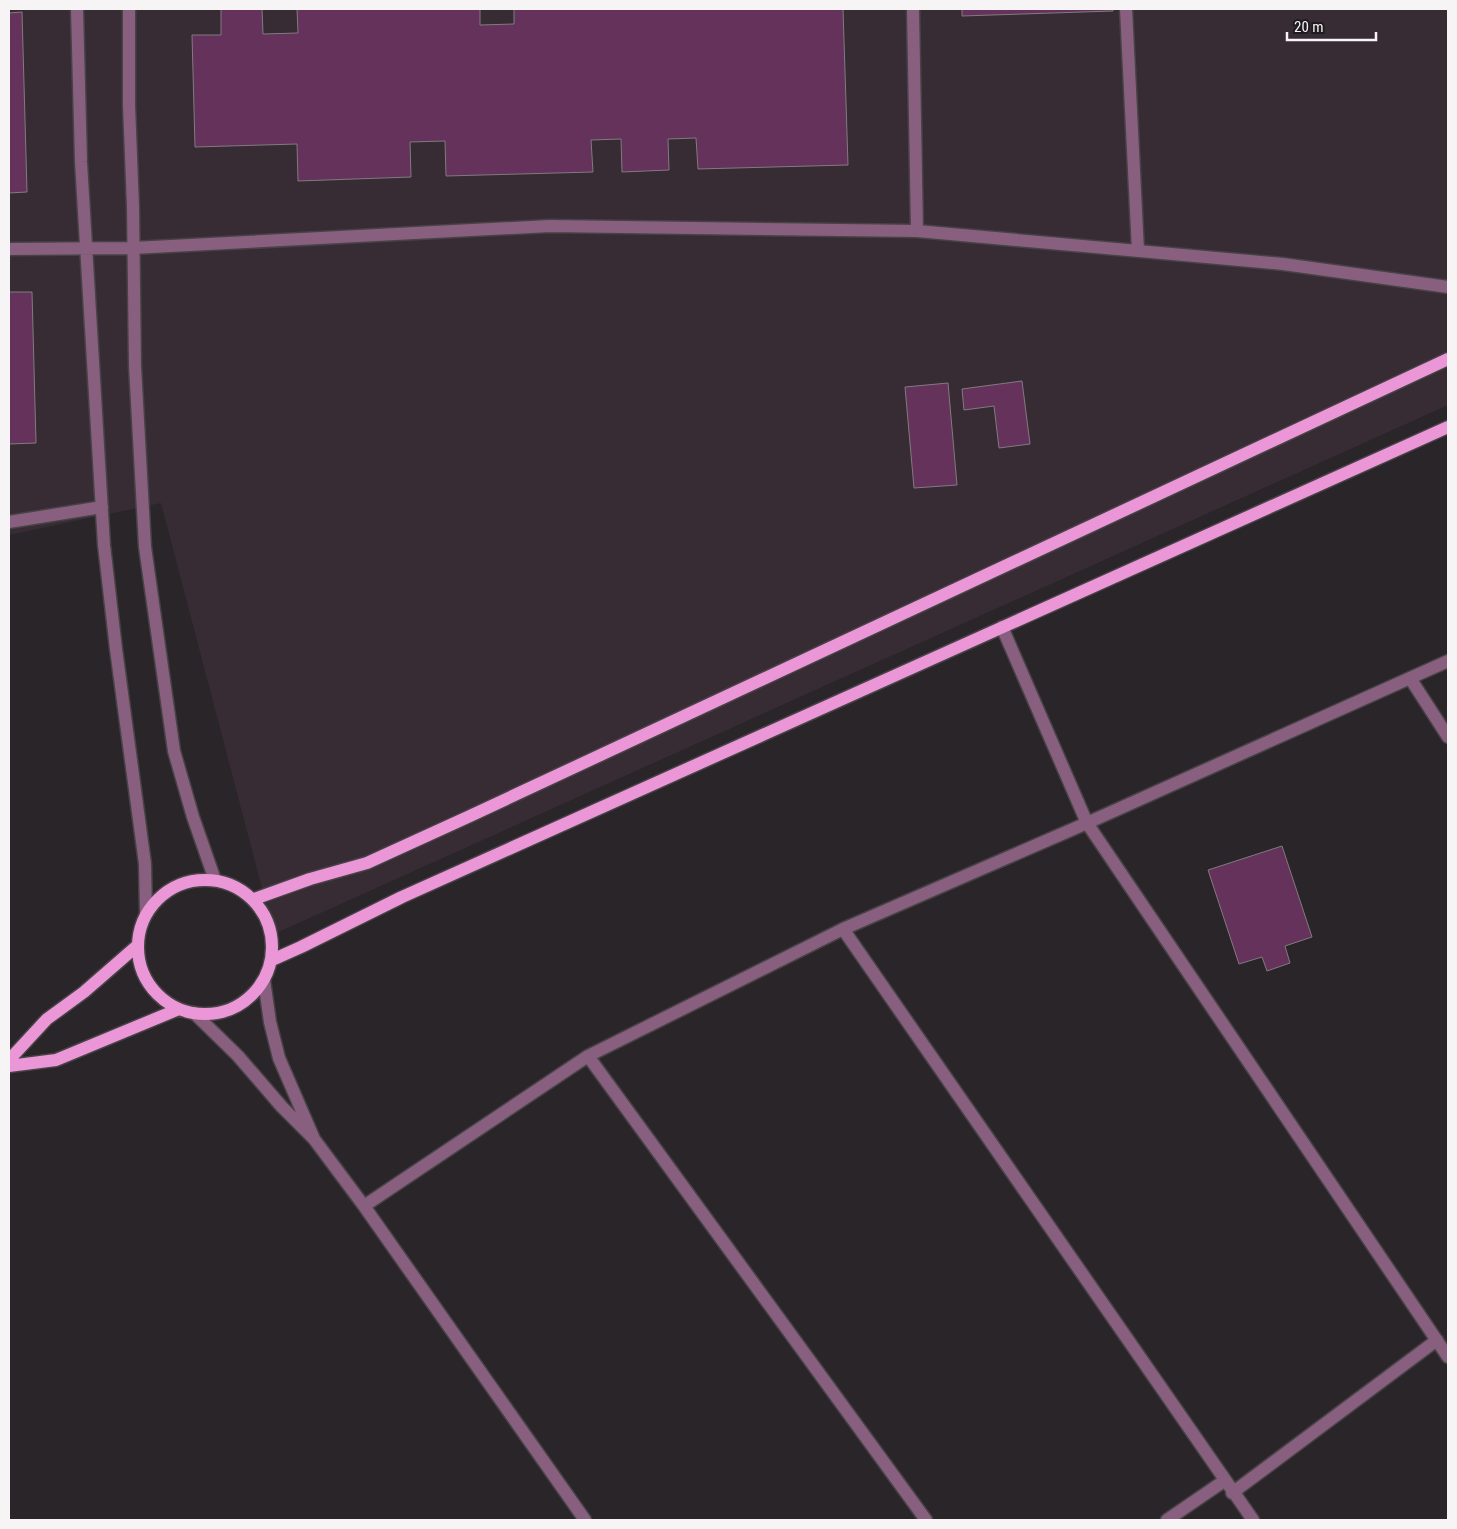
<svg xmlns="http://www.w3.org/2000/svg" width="1457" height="1529" viewBox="0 0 1457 1529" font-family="'Roboto Condensed',sans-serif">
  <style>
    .built { fill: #372c34 }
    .building { fill: #65325b; stroke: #817b80 }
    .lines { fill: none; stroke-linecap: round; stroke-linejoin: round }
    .minor-casing { stroke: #474245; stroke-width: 15 }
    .major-casing { stroke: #474245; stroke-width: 15 }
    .minor { stroke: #885f7e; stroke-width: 12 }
    .major { stroke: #ea96d7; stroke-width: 12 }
  </style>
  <rect width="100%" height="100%" fill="#2a2528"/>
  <path class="built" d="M 9,9 L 1448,9 L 1448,405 L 274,934 L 161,503 L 9,535 Z"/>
  <path class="building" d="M 221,9 L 262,9 L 263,34 L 298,33 L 297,9 L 480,9 L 480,25 L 514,24 L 514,9 L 843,9 L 848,165 L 698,169 L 696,138 L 668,139 L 669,170 L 622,172 L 621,139 L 591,140 L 593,172 L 446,176 L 445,141 L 410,142 L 411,177 L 298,181 L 297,144 L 195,147 L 192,35 L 221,35 Z
    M 962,9 L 1113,9 L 1113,11 L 962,16 Z
    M 22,12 L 27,192 L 9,193 L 9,13 Z
    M 9,292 L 32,292 L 36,443 L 9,444 Z
    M 1022,381 L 1030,444 L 999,448 L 994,406 L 964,410 L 962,389 Z
    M 948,383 L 957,485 L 914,488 L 905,387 Z
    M 1282,846 L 1312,937 L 1285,946 L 1290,963 L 1267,971 L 1262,957 L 1239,964 L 1208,870 Z"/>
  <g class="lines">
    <defs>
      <path id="minor" d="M 77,9 L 81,162 L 104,545 L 116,649 L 145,864 L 146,914
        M 129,9 L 129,105 L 133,207 L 135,366 L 145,547 L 174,751 L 193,817 L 215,880
        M 913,9 L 917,231
        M 1126,9 L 1138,251
        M 9,249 L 133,248 L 550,226 L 917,231 L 1283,264 L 1448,287
        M 9,522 L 102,507
        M 1002,627 L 1087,823 L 1448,1357
        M 1410,678 L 1448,737
        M 843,929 L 1253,1520
        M 194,1013 L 238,1056 L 282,1107 L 314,1139 L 279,1058 L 270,1022 L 264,980
        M 588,1056 L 926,1520
        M 314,1139 L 364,1206 L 585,1520
        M 364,1206 L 588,1056 L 843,929 L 1087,823 L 1448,661
        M 1232,1493 L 1437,1340
        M 1167,1520 L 1224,1481"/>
      <path id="major" d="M138 947a67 67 0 1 1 134 0a67 67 0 1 1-134 0Z
        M 254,899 L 310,879 L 367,863 L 470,816 L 1448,359
        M 272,960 L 301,947 L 402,897 L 1448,427
        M 9,1060 L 47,1019 L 84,992 L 138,945
        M 9,1066 L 56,1060 L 179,1009"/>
    </defs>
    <use href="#minor" class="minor-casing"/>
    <use href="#major" class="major-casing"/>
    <use href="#minor" class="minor"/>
    <use href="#major" class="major"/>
  </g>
  <rect width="1457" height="1529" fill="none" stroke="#f7f4f6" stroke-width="20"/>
  <path d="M1287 32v8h89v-8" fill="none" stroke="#f7f4f6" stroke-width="2.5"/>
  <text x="1294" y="32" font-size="15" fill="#f7f4f6" stroke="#201b1f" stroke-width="4" paint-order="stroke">20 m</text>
</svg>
